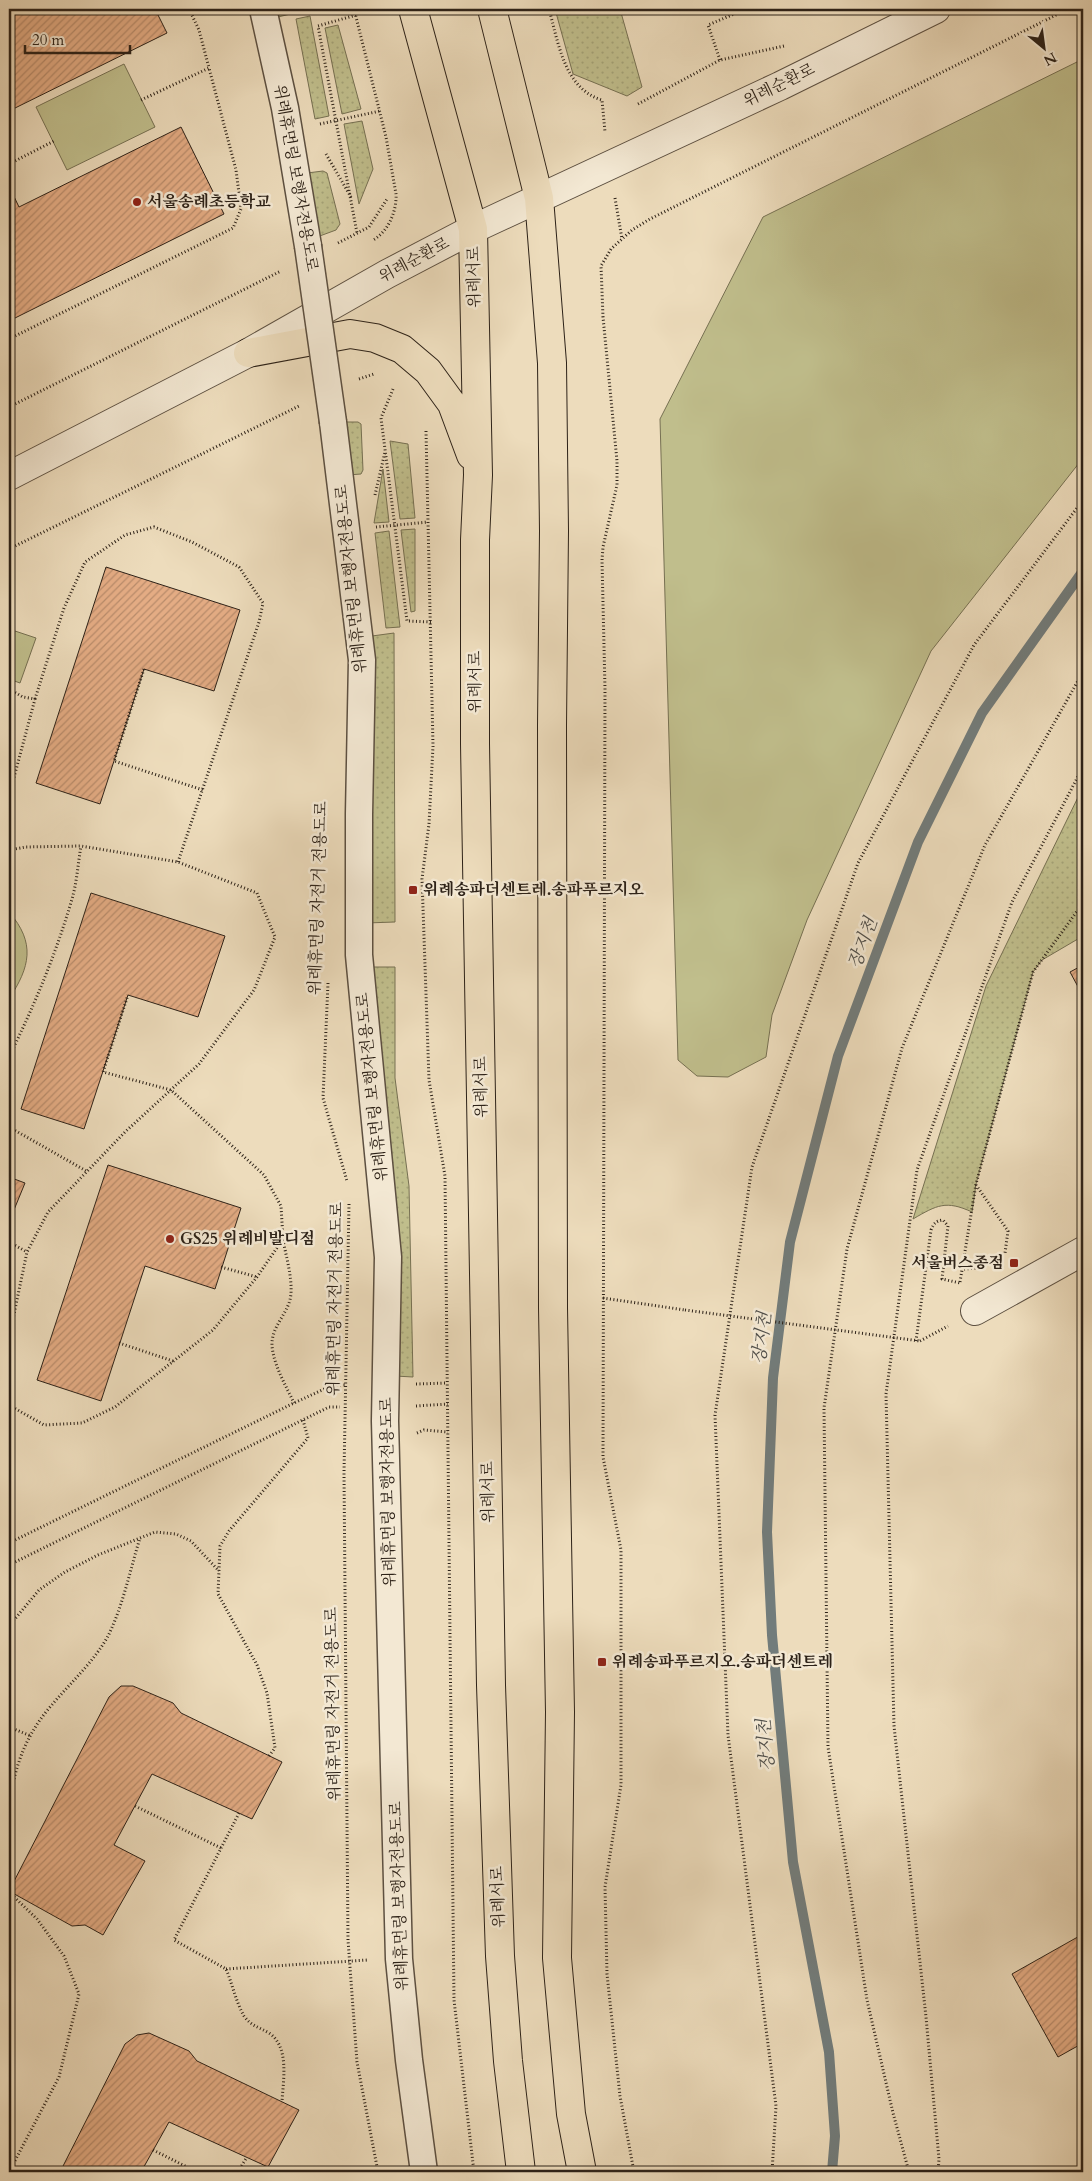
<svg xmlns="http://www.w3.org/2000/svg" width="1092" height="2181" viewBox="0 0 1092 2181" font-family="Cardo,'Noto Serif KR',serif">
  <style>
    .grass { fill: url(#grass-dots); stroke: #767052 }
    .park { fill: #c0be8c; stroke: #767052 }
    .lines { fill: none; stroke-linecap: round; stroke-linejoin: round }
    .stream { stroke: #727c7b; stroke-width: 10 }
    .building { fill: url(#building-hatch); stroke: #2d2218 }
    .pedestrian-casing { stroke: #5d5041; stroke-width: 29 }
    .tertiary-casing { stroke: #5d5041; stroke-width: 30 }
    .primary-casing { stroke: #2d2218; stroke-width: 30 }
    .path { stroke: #2d2218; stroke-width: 3; stroke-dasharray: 1 2.5; stroke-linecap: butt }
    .pedestrian { stroke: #f3e8d3; stroke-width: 26 }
    .tertiary { stroke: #f3e8d3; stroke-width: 28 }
    .primary { stroke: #eddcbc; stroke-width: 28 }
    .pedestrian-bridge-casing { stroke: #5d5041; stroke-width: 29; stroke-linecap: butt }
    .path-bridge { stroke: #2d2218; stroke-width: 3; stroke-dasharray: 1 2.5; stroke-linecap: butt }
    .pedestrian-bridge { stroke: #f3e8d3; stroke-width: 26 }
    .poi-dot { fill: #8f2418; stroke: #f3e8d3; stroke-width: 2 }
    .labels { text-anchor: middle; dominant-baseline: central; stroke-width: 5; stroke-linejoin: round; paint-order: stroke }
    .street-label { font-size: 16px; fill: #2d2218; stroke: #f3e8d3 }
    .poi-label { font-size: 16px; font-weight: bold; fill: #2d2218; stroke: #f3e8d3; text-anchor: start }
    .water-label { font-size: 18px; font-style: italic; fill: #504f4a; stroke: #f3e8d3 }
  </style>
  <defs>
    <pattern id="grass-dots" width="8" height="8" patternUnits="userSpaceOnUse" patternTransform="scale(1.25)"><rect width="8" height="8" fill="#c0be8c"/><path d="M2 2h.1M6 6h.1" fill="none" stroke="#a5a378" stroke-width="1.8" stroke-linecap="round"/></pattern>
    <pattern id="building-hatch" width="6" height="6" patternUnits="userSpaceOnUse" patternTransform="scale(1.25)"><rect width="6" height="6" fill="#e4ac84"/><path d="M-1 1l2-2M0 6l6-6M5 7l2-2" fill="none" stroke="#b98c6b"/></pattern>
  </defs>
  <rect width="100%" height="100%" fill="#eddcbc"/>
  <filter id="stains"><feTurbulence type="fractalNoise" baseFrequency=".004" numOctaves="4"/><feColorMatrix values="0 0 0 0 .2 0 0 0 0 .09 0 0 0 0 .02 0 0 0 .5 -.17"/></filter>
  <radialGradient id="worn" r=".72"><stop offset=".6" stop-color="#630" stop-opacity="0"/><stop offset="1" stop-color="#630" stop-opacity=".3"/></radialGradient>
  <path class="grass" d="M 275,9 L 311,9 L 278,17 Z
    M 555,9 L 620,9 L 642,87 L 627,96 L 573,74 Z
    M 310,16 L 329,116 L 315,119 L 296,19 Z
    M 338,25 L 361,109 L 342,114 L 325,28 Z
    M 362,121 L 373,169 L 359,204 L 344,124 Z
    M 323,171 L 327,173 L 340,224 L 336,230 L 317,237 L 307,173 Z
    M 342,422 L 358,422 L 361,424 L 363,470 L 361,474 L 348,475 Z
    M 390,441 L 408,444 L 415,518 L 400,519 Z
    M 383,469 L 389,522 L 374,523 Z
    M 415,529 L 415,611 L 411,612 L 401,530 Z
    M 389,531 L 400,627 L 386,628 L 375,533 Z
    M 394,633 L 395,922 L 366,923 L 375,674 L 372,636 Z
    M 1083,787 L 1083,936 L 1042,960 L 1033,972 L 976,1184 L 972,1212 C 946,1200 937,1205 913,1219 L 986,986 Z
    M 368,967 L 395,967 L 395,1078 L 409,1186 L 413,1377 L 395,1376 Z"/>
  <path class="park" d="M 1083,59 L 1083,458 L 931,651 L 807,920 L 772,1015 L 766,1057 L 728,1077 L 697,1076 L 678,1060 L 660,419 L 763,217 Z
    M 124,64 L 155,127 L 67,170 L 36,107 Z
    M 9,629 L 36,638 L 20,683 L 9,679 Z
    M 9,912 C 36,943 30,967 9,999 Z"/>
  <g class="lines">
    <path class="stream" d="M 832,2172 L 835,2136 L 829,2052 L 793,1862 L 772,1635 L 767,1532 L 773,1378 L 790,1242 L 838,1056 L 918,842 L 982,713 L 1083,571"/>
  </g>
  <path class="building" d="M 9,9 L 155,9 L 167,33 L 9,111 Z
    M 181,127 L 224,214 L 9,321 L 9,186 L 19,207 Z
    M 106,567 L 240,610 L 214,691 L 144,669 L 100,804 L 36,783 Z
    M 91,893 L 225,936 L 198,1017 L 128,995 L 84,1129 L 21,1109 Z
    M 1083,965 L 1083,996 L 1070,972 Z
    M 108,1165 L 241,1208 L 215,1289 L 145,1266 L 101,1401 L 37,1380 Z
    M 9,1177 L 25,1183 L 9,1222 Z
    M 121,1686 L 133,1686 L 173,1703 L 181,1713 L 282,1762 L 252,1819 L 152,1774 L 114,1845 L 145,1861 L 103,1935 L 85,1925 L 72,1926 L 9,1891 L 109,1697 Z
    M 1083,1934 L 1083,2043 L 1058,2057 L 1012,1974 Z
    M 149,2033 L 189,2051 L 197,2061 L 299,2110 L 268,2167 L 169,2122 L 141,2172 L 60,2172 L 125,2044 L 137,2035 Z"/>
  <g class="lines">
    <defs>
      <path id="pedestrian" d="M 263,9 L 285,108 L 308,246
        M 333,422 L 362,660 L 359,814 L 359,955 L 388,1257 L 385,1421 L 399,1959 L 409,2060 L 424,2172"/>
      <path id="tertiary" d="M 9,476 L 248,353 L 387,274 L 473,229 L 780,86 L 936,9
        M 975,1311 L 1083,1251"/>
      <path id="primary" d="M 413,9 L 473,229 L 478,475 L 475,540 L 475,744 L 491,1685 L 500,1956 L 508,2061 L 521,2172
        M 492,9 L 539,198 L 552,363 L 554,531 L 552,725 L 553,1308 L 560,1712 L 557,1958 L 571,2114 L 582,2172
        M 248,353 L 350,334 L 375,338 L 402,349 L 428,371 L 452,404 L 471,455"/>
    </defs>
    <use href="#pedestrian" class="pedestrian-casing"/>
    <use href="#tertiary" class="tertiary-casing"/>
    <use href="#primary" class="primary-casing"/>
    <path class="path" d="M 354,9 L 386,137 L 396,194 C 397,211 388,232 373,240
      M 549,9 C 558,41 564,89 602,100 L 605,132
      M 356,15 L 318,26 L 357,233
      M 720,60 L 708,25 L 746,9
      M 141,100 L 209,68 L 199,30 L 189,9
      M 638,104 L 720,60 L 784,46
      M 320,124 L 380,111
      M 326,154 L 351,197
      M 9,164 L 54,141
      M 615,198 L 622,239
      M 338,243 L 369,227 L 387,199
      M 9,339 L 233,228 L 241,209 L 236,170 L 209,68
      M 359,379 L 374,374
      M 393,389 L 381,418 L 407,621 L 431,622
      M 9,407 L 281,271
      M 426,431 L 433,746 L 429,824 L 422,879 L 429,1080 L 445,1176 L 454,2000 L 474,2172
      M 375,495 L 385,452
      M 376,527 L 428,522
      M 9,549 L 299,406
      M 144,669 L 114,761 L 203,790
      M 9,689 L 23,697 L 35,699 L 9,796
      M 35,699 L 64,608 L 85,562 L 125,535 L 154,527 L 192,542 L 239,567 L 263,603 L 259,622 L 178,862
      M 9,850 L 26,847 L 81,846 L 178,862 L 257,893 L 275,937 L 254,990 L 199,1064 L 125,1132 L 48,1212 L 27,1252 L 9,1338
      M 328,983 L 323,1098 L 347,1181
      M 9,1042 L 15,1044
      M 9,1057 C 34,1006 56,954 72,899 C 77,882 78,863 81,846
      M 9,1127 L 88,1172
      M 349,1204 L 344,1473 L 348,1940 L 357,2062 L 378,2172
      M 283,1240 C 286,1256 292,1276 291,1293 C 290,1313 271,1325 272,1346 C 274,1366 286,1386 294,1403
      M 9,1242 L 27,1252
      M 221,1267 L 257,1277
      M 964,1269 L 980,1268 L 1005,1253 L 1008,1231 L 976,1185
      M 960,1282 L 976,1184 L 1033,972 L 1083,903
      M 603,1298 L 685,1310
      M 916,1341 L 931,1230 C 934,1223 936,1221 943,1220 L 948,1226 L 942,1279 L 960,1283
      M 920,1341 L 948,1326
      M 119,1343 L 173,1361
      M 416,1384 L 447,1383
      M 9,1405 L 44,1425 L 82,1423 L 115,1407 L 213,1330 L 257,1277 L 283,1239 L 281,1206 L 264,1175 L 171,1090 L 103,1072 L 128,995
      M 416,1406 L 448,1404
      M 417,1433 L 424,1430 L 448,1432
      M 9,1543 L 294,1403 L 333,1385 L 345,1385
      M 9,1565 L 329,1407 L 340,1407
      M 9,1626 L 39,1590 L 65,1572 L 98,1555 L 155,1532 L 176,1534 L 191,1541 L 219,1571
      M 9,1727 L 31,1736
      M 269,1756 L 275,1748 L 267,1693 L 257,1665 L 218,1594 L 220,1546 L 229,1531 L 308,1438 L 303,1420
      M 135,1806 L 221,1848
      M 9,1810 C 13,1771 24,1737 51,1706 C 70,1683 93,1663 108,1636 C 123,1606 130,1570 140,1538
      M 239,1813 L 174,1940 L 226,1969 C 232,1983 236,2002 244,2016 C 251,2026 259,2027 269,2033 C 290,2047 283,2081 282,2102
      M 9,1892 L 37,1919 L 64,1956 L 79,1994 L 59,2077 L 9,2172
      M 226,1969 L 368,1960
      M 153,2150 L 197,2172
      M 241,2167 L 245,2172
      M 238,2172 L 247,2157
      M 634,2172 L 620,2096 L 607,1974 L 605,1887 L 621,1785 L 621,1550 L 603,1457 L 605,689 L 602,560 L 603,547 L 617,485 L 617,461 L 603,317 L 601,266 L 611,249 L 632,230 L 650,219 L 1068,9
      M 772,2172 L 776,2106 L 728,1735 L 715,1415 L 752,1167 L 858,863 L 974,645 L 1083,500
      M 909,2172 L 893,2113 L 867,2000 L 828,1747 L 824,1408 L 847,1249 L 902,1048 L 985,845 L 1083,672
      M 938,2172 L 939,2159 L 926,2017 L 894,1726 L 886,1394 L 917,1170 L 1012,902 L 1083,767"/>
    <use href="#pedestrian" class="pedestrian"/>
    <use href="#tertiary" class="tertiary"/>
    <use href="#primary" class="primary"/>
    <defs>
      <path id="pedestrian-bridge" d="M 308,246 L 333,422"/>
    </defs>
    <use href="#pedestrian-bridge" class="pedestrian-bridge-casing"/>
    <path class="path-bridge" d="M 685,1310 L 920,1341"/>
    <use href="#pedestrian-bridge" class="pedestrian-bridge"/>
  </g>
  <g class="poi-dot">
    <circle cx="137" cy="202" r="5"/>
    <rect x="408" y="885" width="10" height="10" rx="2.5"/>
    <circle cx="170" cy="1239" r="5"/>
    <rect x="1009" y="1258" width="10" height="10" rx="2.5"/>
    <rect x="597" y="1657" width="10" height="10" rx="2.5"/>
  </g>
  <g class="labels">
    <g class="street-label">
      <text transform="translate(779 85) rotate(-26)">위례순환로</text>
      <text transform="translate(296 178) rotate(80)">위례휴먼링 보행자전용도로</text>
      <text transform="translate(414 260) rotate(-28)">위례순환로</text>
      <text transform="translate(474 277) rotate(-91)">위례서로</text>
      <text transform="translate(351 579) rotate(-96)">위례휴먼링 보행자전용도로</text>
      <text transform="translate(475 682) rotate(-90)">위례서로</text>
      <text transform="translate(318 898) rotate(-88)">위례휴먼링 자전거 전용도로</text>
      <text transform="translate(372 1087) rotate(-96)">위례휴먼링 보행자전용도로</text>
      <text transform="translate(481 1087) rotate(-91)">위례서로</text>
      <text transform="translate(335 1299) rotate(-89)">위례휴먼링 자전거 전용도로</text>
      <text transform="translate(388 1492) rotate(-91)">위례휴먼링 보행자전용도로</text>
      <text transform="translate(488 1492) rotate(-91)">위례서로</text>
      <text transform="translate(333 1704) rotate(-91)">위례휴먼링 자전거 전용도로</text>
      <text transform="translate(399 1896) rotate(-92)">위례휴먼링 보행자전용도로</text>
      <text transform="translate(498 1897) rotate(-92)">위례서로</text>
    </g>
    <g class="poi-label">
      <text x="147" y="202">서울송례초등학교</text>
      <text x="423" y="890">위례송파더센트레.송파푸르지오</text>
      <text x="180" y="1239">GS25 위례비발디점</text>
      <text x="1004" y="1263" text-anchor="end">서울버스종점</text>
      <text x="612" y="1662">위례송파푸르지오.송파더센트레</text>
    </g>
    <g class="water-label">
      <text transform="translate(863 943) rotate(-70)">장지천</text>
      <text transform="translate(762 1338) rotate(-83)">장지천</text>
      <text transform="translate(766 1745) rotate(-95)">장지천</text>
    </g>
  </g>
  <rect width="1092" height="2181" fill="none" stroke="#eddcbc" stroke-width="30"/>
  <rect x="10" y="10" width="1072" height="2161" fill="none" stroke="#2d2218" stroke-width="2.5"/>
  <rect x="15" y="15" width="1062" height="2151" fill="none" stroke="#2d2218"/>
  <g transform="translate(1044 48) rotate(151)" stroke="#f3e8d3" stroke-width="4" paint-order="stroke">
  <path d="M0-4L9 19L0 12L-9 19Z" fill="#2d2218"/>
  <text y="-8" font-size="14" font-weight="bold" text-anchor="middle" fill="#2d2218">N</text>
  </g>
  <path d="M25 45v8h105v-8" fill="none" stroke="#2d2218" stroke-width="2.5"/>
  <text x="32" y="45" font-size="15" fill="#2d2218" stroke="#f3e8d3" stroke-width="4" paint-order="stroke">20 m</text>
  <rect width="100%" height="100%" filter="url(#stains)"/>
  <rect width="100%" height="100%" fill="url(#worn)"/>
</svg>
